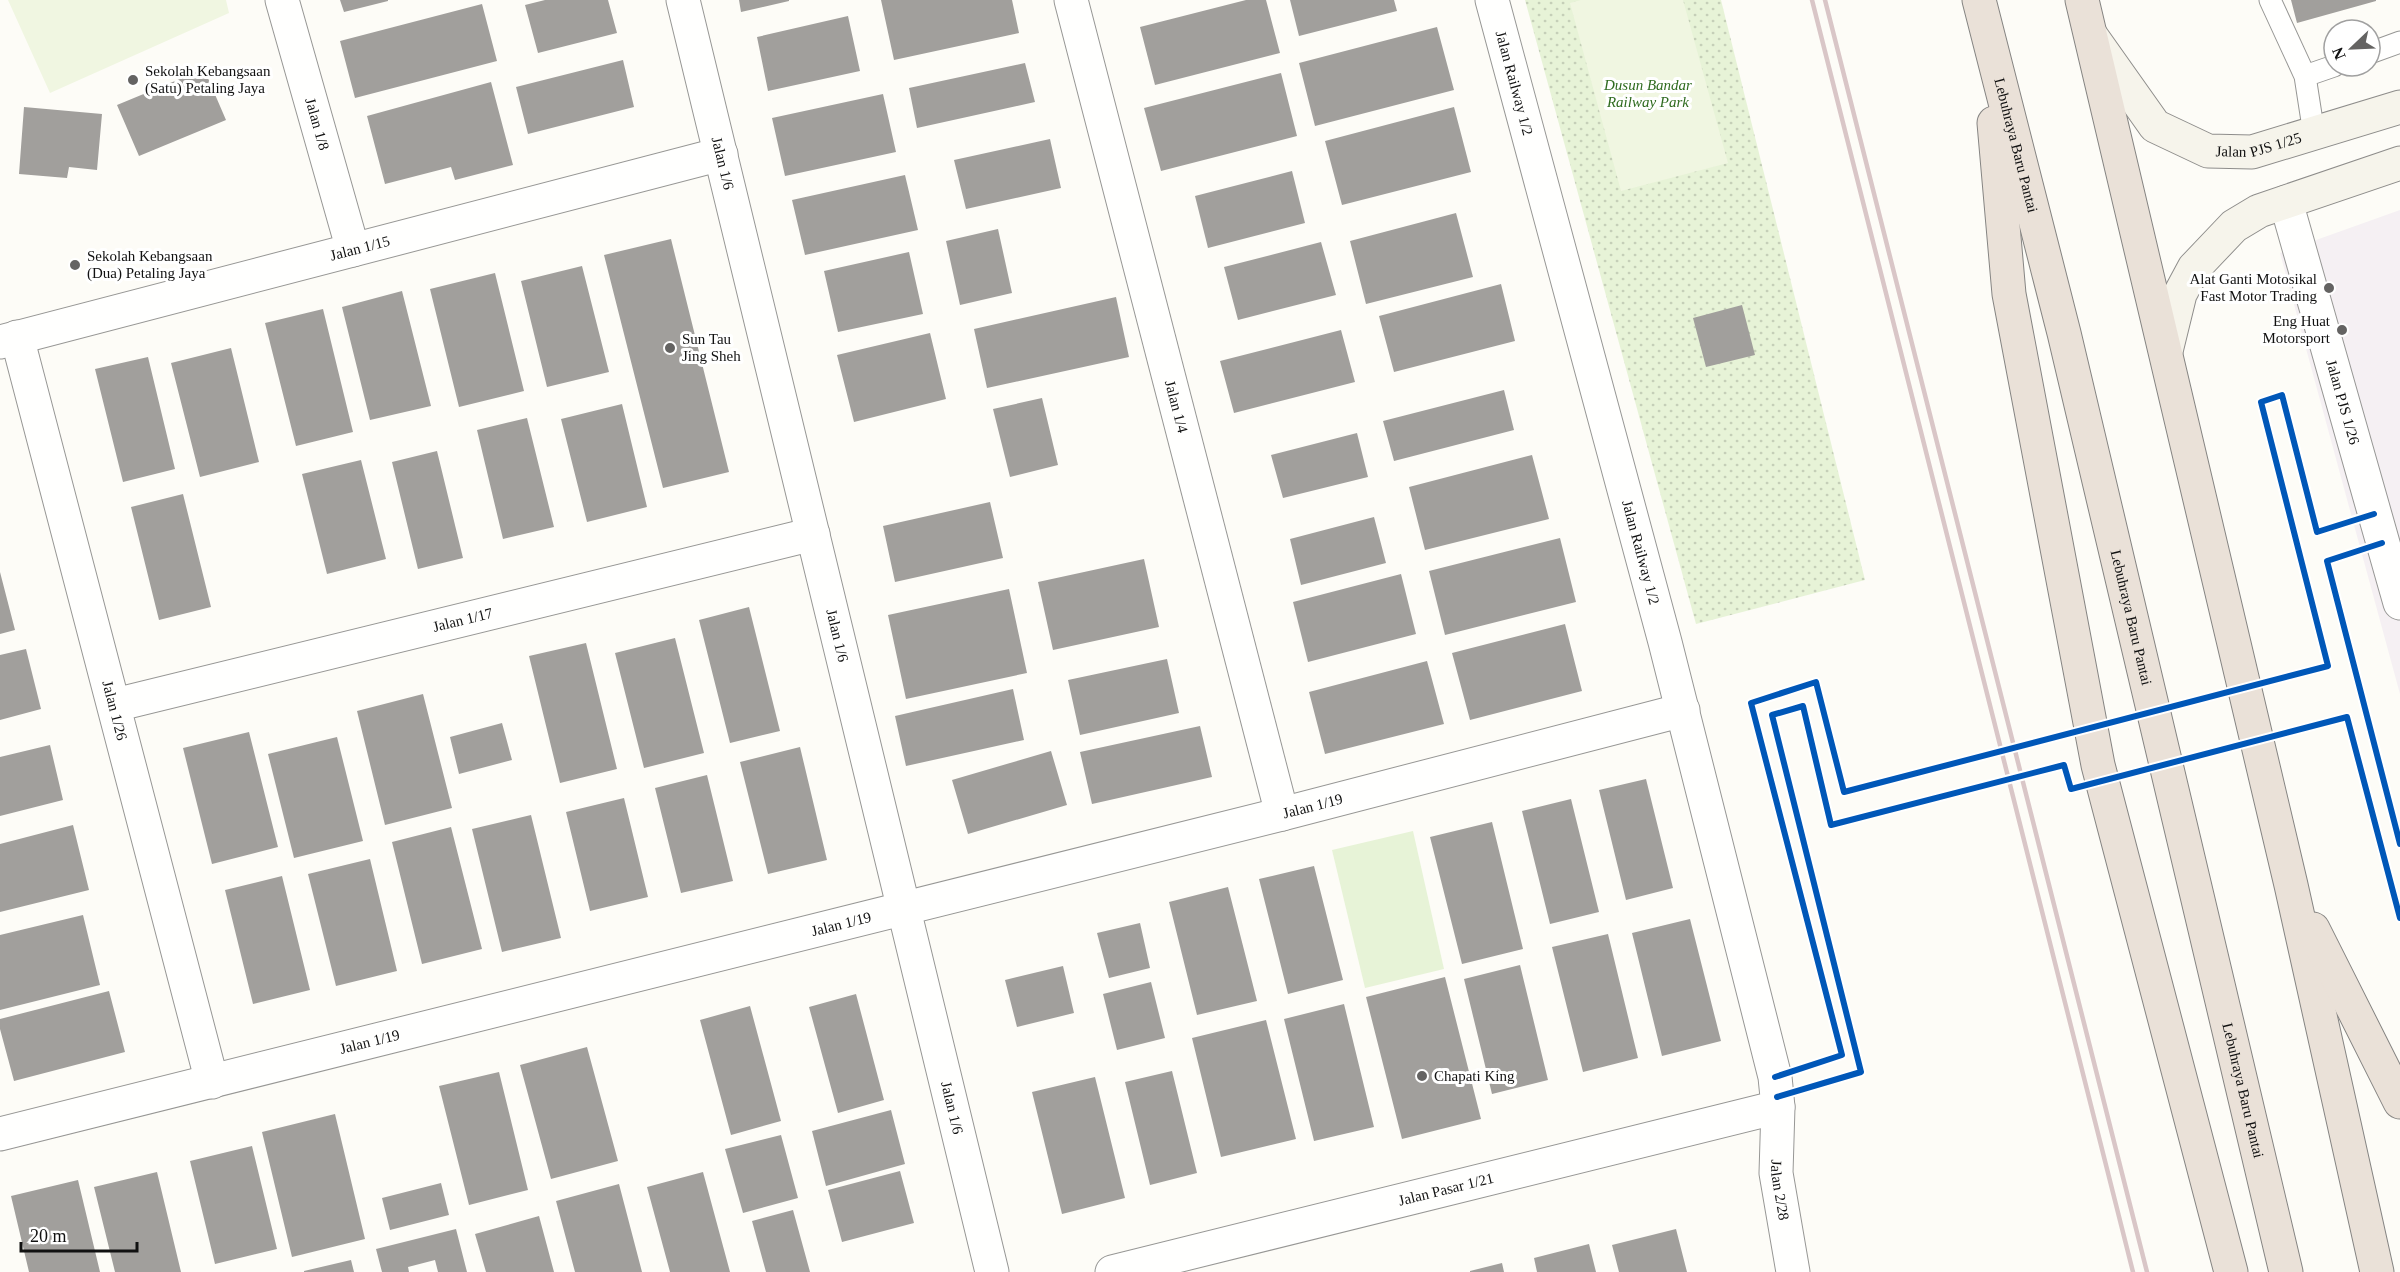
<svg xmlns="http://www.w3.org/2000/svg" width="2400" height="1272" viewBox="0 0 2400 1272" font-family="Georgia,serif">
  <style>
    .industrial { fill: #f5f0f3 }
    .grass { fill: #e7f3d7 }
    .park { fill: url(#park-dots) }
    .pitch { fill: #f0f6e1 }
    .building { fill: #a19f9c }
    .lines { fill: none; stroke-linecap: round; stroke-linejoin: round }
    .lane-casing { stroke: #979795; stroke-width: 23 }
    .street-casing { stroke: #979795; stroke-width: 35 }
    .secondary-casing { stroke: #8e8d8b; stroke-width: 35 }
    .highway-casing { stroke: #858482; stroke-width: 35 }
    .lane { stroke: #fffffe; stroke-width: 21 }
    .street { stroke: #fffffe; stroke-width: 33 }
    .secondary { stroke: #f6f4eb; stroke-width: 33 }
    .highway { stroke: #eae1d8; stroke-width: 33 }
    .rail { stroke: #d9c6c7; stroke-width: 4.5 }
    .cycleway-casing { stroke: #fff; stroke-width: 10 }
    .cycleway { stroke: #0057b8; stroke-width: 6 }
    .poi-dot { fill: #646362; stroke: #fff; stroke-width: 2 }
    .labels { text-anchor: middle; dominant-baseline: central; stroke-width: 6; stroke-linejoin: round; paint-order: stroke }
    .poi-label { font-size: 15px; fill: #111; stroke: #fff; text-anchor: start }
    .street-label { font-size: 15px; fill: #111; stroke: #fff }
    .park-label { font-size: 15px; font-style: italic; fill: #2f6b1f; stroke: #fff }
  </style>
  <defs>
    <pattern id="park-dots" width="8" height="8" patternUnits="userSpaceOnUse" patternTransform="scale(1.5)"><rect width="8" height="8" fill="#e7f3d7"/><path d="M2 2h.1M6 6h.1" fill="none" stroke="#c5cfb8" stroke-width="1.8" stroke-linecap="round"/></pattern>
  </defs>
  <rect width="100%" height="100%" fill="#fdfcf7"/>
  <path class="industrial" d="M 2400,210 L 2400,694 L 2280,253 Z"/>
  <path class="grass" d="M 1413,831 L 1444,969 L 1365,988 L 1332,850 Z"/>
  <path class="park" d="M 1525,0 L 1721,0 L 1865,580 L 1696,624 Z"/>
  <path class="pitch" d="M 8,0 L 226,0 L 229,13 L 50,93 Z
    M 1581,0 L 1683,0 L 1728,163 L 1621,191 L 1570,3 Z"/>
  <path class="building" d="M 340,0 L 388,0 L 388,1 L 344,12 Z
    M 545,0 L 608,0 L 617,33 L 538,53 L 525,5 Z
    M 739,0 L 789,0 L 789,1 L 741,12 Z
    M 881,0 L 1012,0 L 1019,33 L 894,60 Z
    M 1246,0 L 1266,0 L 1280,53 L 1155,85 L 1140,27 Z
    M 1290,0 L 1394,0 L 1397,11 L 1299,36 Z
    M 2291,0 L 2376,0 L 2376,1 L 2297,23 Z
    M 482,4 L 497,61 L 355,98 L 340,41 Z
    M 848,16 L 860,71 L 768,91 L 757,37 Z
    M 1437,27 L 1454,90 L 1315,126 L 1299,63 Z
    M 623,60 L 634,107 L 528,134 L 516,87 Z
    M 1025,63 L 1035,102 L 917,128 L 909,88 Z
    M 204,69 L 226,120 L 139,156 L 117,105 Z
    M 1281,73 L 1297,136 L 1161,171 L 1144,108 Z
    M 491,82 L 513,165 L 455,180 L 451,167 L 385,184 L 367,116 Z
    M 883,94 L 896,152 L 785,176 L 772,118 Z
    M 24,107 L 102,114 L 97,170 L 69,167 L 67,178 L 19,174 Z
    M 1454,107 L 1471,172 L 1342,205 L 1325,141 Z
    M 1050,139 L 1061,188 L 966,209 L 954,160 Z
    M 1292,171 L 1305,223 L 1208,248 L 1195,196 Z
    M 905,175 L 918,230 L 805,255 L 792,200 Z
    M 1456,213 L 1473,277 L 1366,304 L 1350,241 Z
    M 998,229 L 1012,293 L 960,305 L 946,241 Z
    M 671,239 L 729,472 L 663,488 L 604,255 Z
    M 1321,242 L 1336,295 L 1238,320 L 1224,267 Z
    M 909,252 L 923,314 L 838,332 L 824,271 Z
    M 582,266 L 609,372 L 547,387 L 521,281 Z
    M 495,273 L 524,391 L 459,407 L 430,289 Z
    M 1501,284 L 1515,341 L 1394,372 L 1379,316 Z
    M 402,291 L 431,406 L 370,420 L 342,307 Z
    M 1116,297 L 1129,357 L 987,388 L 974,329 Z
    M 1742,305 L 1755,355 L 1706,367 L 1693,318 Z
    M 323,309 L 353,432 L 296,446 L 265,323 Z
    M 1341,330 L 1355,382 L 1234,413 L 1220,361 Z
    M 930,333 L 946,399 L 854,422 L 837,355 Z
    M 231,348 L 259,462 L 200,477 L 171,363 Z
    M 148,357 L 175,469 L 123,482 L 95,369 Z
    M 1504,390 L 1514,430 L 1394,461 L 1383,421 Z
    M 1042,398 L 1058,465 L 1010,477 L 993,409 Z
    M 622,404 L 647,507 L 587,522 L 561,419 Z
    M 527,418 L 554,527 L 503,539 L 477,430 Z
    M 1357,433 L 1368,477 L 1283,498 L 1271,455 Z
    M 437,451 L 463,558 L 418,569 L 392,462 Z
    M 1532,455 L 1549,519 L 1425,550 L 1409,487 Z
    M 361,460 L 386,559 L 327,574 L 302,474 Z
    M 183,494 L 211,607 L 159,620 L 131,507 Z
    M 990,502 L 1003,558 L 895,582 L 883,526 Z
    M 1374,517 L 1386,563 L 1301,585 L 1290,539 Z
    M 1560,538 L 1576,602 L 1445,635 L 1429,571 Z
    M 1144,559 L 1159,627 L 1053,650 L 1038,582 Z
    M 0,572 L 15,630 L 0,634 Z
    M 1401,574 L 1416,634 L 1308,662 L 1293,602 Z
    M 1009,589 L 1027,673 L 906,699 L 888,615 Z
    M 749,607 L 780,731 L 730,743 L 699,620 Z
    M 1565,624 L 1582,691 L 1470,720 L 1452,653 Z
    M 675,638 L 704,753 L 644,768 L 615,653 Z
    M 586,643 L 617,769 L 560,783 L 529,656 Z
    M 26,649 L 41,709 L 0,720 L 0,655 Z
    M 1167,659 L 1179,713 L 1080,735 L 1068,680 Z
    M 1427,661 L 1444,724 L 1325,754 L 1309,692 Z
    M 1013,689 L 1024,740 L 906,766 L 895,716 Z
    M 423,694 L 452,808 L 385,825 L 357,711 Z
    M 502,723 L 512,760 L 459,774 L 450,737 Z
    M 1200,726 L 1212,777 L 1092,804 L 1080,752 Z
    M 249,732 L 278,847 L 212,864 L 183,748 Z
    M 337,737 L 363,841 L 294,858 L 268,754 Z
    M 50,745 L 63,800 L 0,816 L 0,757 Z
    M 800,747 L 827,860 L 768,874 L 740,762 Z
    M 1051,751 L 1067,805 L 968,834 L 952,780 Z
    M 707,775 L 733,881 L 681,893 L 655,788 Z
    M 1646,779 L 1673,888 L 1626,900 L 1599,790 Z
    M 624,798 L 648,897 L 590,911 L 566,812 Z
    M 1571,799 L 1599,912 L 1550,924 L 1522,811 Z
    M 531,815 L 561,938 L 502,952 L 472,829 Z
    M 1492,822 L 1523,949 L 1462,964 L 1430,837 Z
    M 73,825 L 89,890 L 0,912 L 0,844 Z
    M 451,827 L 482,949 L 422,964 L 392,842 Z
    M 370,859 L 397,971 L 336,986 L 308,874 Z
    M 1314,866 L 1343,980 L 1288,994 L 1259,879 Z
    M 282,876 L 310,990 L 253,1004 L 225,890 Z
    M 1228,887 L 1257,1001 L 1197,1015 L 1169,902 Z
    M 83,915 L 100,985 L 0,1010 L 0,935 Z
    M 1690,919 L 1721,1041 L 1662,1056 L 1632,933 Z
    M 1140,923 L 1150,968 L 1109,978 L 1097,933 Z
    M 1608,934 L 1638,1058 L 1583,1072 L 1552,947 Z
    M 1520,965 L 1548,1080 L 1492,1094 L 1464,979 Z
    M 1063,966 L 1074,1013 L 1017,1027 L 1005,980 Z
    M 1445,977 L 1481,1119 L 1402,1139 L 1366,997 Z
    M 1151,982 L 1165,1038 L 1117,1050 L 1103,994 Z
    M 109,991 L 125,1052 L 14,1081 L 0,1029 L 0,1019 Z
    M 856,994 L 884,1100 L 838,1113 L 809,1007 Z
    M 1344,1004 L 1374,1127 L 1314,1141 L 1284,1019 Z
    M 750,1006 L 781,1121 L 731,1135 L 700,1020 Z
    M 1266,1020 L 1296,1139 L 1221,1157 L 1192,1038 Z
    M 587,1047 L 618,1161 L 551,1179 L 520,1065 Z
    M 1172,1071 L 1197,1173 L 1150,1185 L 1125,1082 Z
    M 499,1072 L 528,1190 L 469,1205 L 439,1086 Z
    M 1095,1077 L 1125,1198 L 1062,1214 L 1032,1092 Z
    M 891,1110 L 905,1164 L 826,1186 L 812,1131 Z
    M 335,1114 L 365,1239 L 292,1257 L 262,1132 Z
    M 781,1135 L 798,1198 L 743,1213 L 725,1149 Z
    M 252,1146 L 277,1249 L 215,1264 L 190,1161 Z
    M 900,1171 L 914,1223 L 842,1242 L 828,1190 Z
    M 157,1172 L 181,1272 L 115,1272 L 94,1187 Z
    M 703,1172 L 730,1272 L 670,1272 L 647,1187 Z
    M 78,1180 L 100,1272 L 29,1272 L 11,1196 Z
    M 441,1183 L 449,1215 L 390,1230 L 382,1198 Z
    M 619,1184 L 642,1272 L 575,1272 L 556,1201 Z
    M 793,1210 L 810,1272 L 766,1272 L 752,1221 Z
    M 539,1216 L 554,1272 L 486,1272 L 475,1234 Z
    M 456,1229 L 467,1272 L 438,1272 L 435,1260 L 408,1267 L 409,1272 L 382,1272 L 376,1249 Z
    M 1676,1229 L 1687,1272 L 1619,1272 L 1612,1245 Z
    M 1589,1244 L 1596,1272 L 1537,1272 L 1534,1258 Z
    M 351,1260 L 354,1272 L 304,1272 L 304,1271 Z
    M 1502,1263 L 1504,1272 L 1470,1272 L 1470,1271 Z"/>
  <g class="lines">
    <defs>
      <path id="lane" d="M 2270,0 L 2305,76 L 2314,134
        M 2370,53 L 2400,42
        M 2305,76 L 2334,66"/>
      <g id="street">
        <path id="s1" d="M 282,0 L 353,250"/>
        <path id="s2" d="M 683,0 L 992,1272"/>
        <path id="s3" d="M 1071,0 L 1282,814"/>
        <path id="s4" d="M 1492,0 L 1665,642 L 1775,1077 L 1778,1107 L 1776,1173 L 1793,1272"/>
        <path id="s5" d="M 2286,202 L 2400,603"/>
        <path id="s6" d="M 17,337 L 212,1082"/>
        <path id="s7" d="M 0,342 L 721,154"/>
        <path id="s8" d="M 115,705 L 813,534"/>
        <path id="s9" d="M 0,1134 L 1282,814 L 1683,710"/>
        <path id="s10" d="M 1112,1272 L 1778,1107"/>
      </g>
      <g id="secondary">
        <path id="s11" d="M 2092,37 L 2155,126 L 2208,151 L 2252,152 L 2400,107"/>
        <path d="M 2166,351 L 2180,294 L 2194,268 L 2234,226 L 2259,211 L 2400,163"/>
      </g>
      <g id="highway">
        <path id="s12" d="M 1979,0 L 2064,333 L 2286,1272"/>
        <path d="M 2082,0 L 2291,885 L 2377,1272"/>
        <path d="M 1994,123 L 2009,294 L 2098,765 L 2231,1272"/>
        <path d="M 2313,929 L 2400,1102"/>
      </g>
    </defs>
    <use href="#lane" class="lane-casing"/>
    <use href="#street" class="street-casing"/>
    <use href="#secondary" class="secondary-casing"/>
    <use href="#highway" class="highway-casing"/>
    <use href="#lane" class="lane"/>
    <use href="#street" class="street"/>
    <use href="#secondary" class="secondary"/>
    <use href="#highway" class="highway"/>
    <path class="rail" d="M 1812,0 L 2133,1272
      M 1825,0 L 2147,1272"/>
    <defs>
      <path id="cycleway" d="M 2382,543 L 2327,561 L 2400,844
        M 1775,1077 L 1842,1055 L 1751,703 L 1816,682 L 1844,792 L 2328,666 L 2261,402 L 2282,395 L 2317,532 L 2374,514
        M 1777,1097 L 1861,1072 L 1772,715 L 1803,706 L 1831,825 L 2064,765 L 2071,789 L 2347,717 L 2400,918"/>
    </defs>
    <use href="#cycleway" class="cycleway-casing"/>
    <use href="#cycleway" class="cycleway"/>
  </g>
  <g class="poi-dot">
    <circle cx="133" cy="80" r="6"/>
    <circle cx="75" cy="265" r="6"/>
    <circle cx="2329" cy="288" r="6"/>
    <circle cx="2342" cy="330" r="6"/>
    <circle cx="670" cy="348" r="6"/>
    <circle cx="1422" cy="1076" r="6"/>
  </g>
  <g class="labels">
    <g class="poi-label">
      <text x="145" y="71">Sekolah Kebangsaan<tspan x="145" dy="17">(Satu) Petaling Jaya</tspan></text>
      <text x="87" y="256">Sekolah Kebangsaan<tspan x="87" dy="17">(Dua) Petaling Jaya</tspan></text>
      <text x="2317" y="279" text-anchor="end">Alat Ganti Motosikal<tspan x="2317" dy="17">Fast Motor Trading</tspan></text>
      <text x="2330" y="321" text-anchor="end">Eng Huat<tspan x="2330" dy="17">Motorsport</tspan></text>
      <text x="682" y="339">Sun Tau<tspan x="682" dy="17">Jing Sheh</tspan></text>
      <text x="1434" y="1076">Chapati King</text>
    </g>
    <g class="street-label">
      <text stroke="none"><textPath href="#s4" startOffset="86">Jalan Railway 1/2</textPath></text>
      <text stroke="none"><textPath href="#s1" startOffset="129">Jalan 1/8</textPath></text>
      <text stroke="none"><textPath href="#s11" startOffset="219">Jalan PJS 1/25</textPath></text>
      <text stroke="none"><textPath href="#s12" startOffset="150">Lebuhraya Baru Pantai</textPath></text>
      <text stroke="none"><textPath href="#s2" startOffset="168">Jalan 1/6</textPath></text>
      <text stroke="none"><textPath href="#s7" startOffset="372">Jalan 1/15</textPath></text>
      <text stroke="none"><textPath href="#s5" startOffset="208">Jalan PJS 1/26</textPath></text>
      <text stroke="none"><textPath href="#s3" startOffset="420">Jalan 1/4</textPath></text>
      <text stroke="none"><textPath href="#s4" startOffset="572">Jalan Railway 1/2</textPath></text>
      <text stroke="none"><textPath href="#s12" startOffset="636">Lebuhraya Baru Pantai</textPath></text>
      <text stroke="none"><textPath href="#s8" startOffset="358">Jalan 1/17</textPath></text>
      <text stroke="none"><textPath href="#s2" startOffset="654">Jalan 1/6</textPath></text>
      <text stroke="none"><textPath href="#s6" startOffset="386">Jalan 1/26</textPath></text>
      <text stroke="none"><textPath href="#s9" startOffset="1353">Jalan 1/19</textPath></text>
      <text stroke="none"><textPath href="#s9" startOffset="867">Jalan 1/19</textPath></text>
      <text stroke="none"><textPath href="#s9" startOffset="381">Jalan 1/19</textPath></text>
      <text stroke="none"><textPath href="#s12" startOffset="1122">Lebuhraya Baru Pantai</textPath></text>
      <text stroke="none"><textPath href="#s2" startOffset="1140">Jalan 1/6</textPath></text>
      <text stroke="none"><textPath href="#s10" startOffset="344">Jalan Pasar 1/21</textPath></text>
      <text stroke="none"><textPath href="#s4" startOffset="1227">Jalan 2/28</textPath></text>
    </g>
    <g class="park-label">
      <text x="1648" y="85">Dusun Bandar<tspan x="1648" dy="17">Railway Park</tspan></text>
    </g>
  </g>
  <g transform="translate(2352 48) rotate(247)"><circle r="28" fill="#ffffff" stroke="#a0a0a0" stroke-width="1.5"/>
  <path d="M0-4.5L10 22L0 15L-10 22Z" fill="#646362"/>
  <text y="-9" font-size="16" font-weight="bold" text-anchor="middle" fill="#111111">N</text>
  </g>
  <path d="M21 1242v9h116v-9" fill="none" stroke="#111111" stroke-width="3"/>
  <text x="30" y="1242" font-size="18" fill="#111111" stroke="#ffffff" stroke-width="4.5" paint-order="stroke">20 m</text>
</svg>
